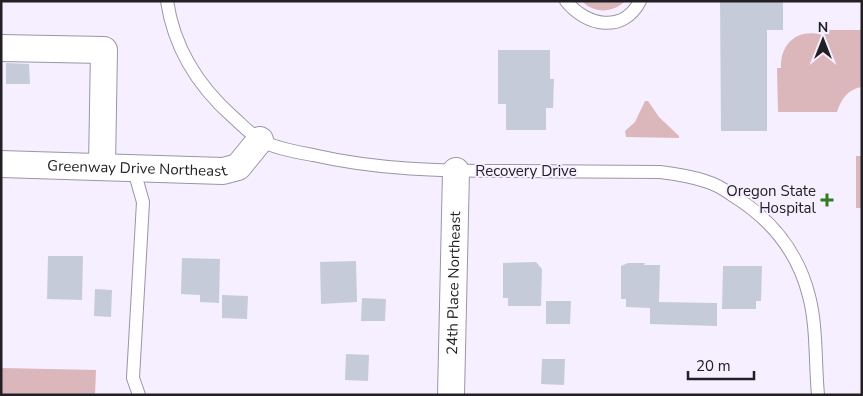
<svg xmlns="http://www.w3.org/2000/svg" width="863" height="396" viewBox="0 0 863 396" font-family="'Nunito Sans',sans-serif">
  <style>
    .green { fill: #dbb7bc }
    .building { fill: #c6cbda }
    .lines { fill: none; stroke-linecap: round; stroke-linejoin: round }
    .service-casing { stroke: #9b95a4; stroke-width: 14 }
    .minor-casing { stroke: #9b95a4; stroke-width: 28 }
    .service { stroke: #fff; stroke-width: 12 }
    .minor { stroke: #fff; stroke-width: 26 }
    .poi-dot { fill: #2e7b23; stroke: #f5efff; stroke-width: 2 }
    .labels { text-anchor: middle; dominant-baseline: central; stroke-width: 4; stroke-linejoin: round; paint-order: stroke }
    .street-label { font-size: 15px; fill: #222025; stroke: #f5efff }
    .poi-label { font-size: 15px; fill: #222025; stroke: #f5efff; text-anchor: end }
  </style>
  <rect width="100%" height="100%" fill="#f5efff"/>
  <path class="green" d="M 582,1 L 625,1 C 613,13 594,14 582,1 Z
    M 817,30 L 862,30 L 862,87 C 848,89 841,99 837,112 L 778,112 L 777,68 L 781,68 C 780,43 798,28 823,35 Z
    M 645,101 L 648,101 L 659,117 L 679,136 L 679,138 L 626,137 L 625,131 L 635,122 Z
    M 856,156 L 862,156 L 862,208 L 856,208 Z
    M 1,368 L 96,370 L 95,395 L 1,395 Z"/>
  <path class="building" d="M 720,1 L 783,1 L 783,30 L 767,30 L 767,131 L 721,131 Z
    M 498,50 L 550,50 L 550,79 L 554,79 L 553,108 L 546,108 L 546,130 L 506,130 L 506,104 L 498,104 Z
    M 6,63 L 29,64 L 30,84 L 6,84 Z
    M 48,256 L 83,256 L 82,300 L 47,299 Z
    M 182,258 L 220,259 L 219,303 L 200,302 L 200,295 L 181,294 Z
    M 356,261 L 357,302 L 321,304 L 320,262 Z
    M 536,262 L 542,269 L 541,306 L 508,306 L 508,298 L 503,298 L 503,263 Z
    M 628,263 L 645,263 L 644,265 L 660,265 L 659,302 L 717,303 L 717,326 L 650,324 L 650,308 L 626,307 L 626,299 L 621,299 L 621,266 Z
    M 723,266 L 762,266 L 761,301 L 756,301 L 756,309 L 722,309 Z
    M 95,289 L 112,290 L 111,317 L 94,316 Z
    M 222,295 L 248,296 L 247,319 L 222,318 Z
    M 362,298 L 386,299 L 385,321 L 361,321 Z
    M 546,301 L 571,301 L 570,324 L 546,324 Z
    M 346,354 L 369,355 L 368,381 L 345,380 Z
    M 542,359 L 565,359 L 564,385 L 541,384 Z"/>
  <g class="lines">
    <defs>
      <path id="service" d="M 167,1 C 174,48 198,86 233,117 C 241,124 249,133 259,139 C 272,148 297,152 313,155 C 378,170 442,171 509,171 C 559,171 610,172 660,172 C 676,174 690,176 705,181 C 715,184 724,189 732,195 C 770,218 798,252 809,296 C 817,326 815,363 818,395
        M 566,1 C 586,26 623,34 640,1
        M 133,167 L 143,202 L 133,378 L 139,395"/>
      <g id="minor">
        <path d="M 1,48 L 104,50 L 102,166"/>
        <path id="s1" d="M 1,164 L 223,171 L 238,167 L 260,140"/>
        <path id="s2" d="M 451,395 L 456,171"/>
      </g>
    </defs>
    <use href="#service" class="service-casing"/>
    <use href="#minor" class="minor-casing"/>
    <use href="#service" class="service"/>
    <use href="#minor" class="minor"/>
  </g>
  <path class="poi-dot" d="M824.5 192.5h5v5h5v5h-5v5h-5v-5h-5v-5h5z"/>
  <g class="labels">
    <g class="street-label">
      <text stroke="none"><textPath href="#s1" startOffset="136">Greenway Drive Northeast</textPath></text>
      <text x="526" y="171">Recovery Drive</text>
      <text stroke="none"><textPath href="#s2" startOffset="112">24th Place Northeast</textPath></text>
    </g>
    <g class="poi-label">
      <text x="816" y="191">Oregon State<tspan x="816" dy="17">Hospital</tspan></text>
    </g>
  </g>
  <rect width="863" height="396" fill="none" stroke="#222025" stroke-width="5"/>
  <g transform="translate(823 40)" stroke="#f5efff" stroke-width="4" paint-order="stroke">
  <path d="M0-4L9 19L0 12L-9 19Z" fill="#222025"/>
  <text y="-8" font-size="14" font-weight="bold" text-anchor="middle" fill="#222025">N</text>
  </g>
  <path d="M688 371v8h66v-8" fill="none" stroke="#222025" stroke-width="2.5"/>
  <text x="696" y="371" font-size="15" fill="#222025" stroke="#f5efff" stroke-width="4" paint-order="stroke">20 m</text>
</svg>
